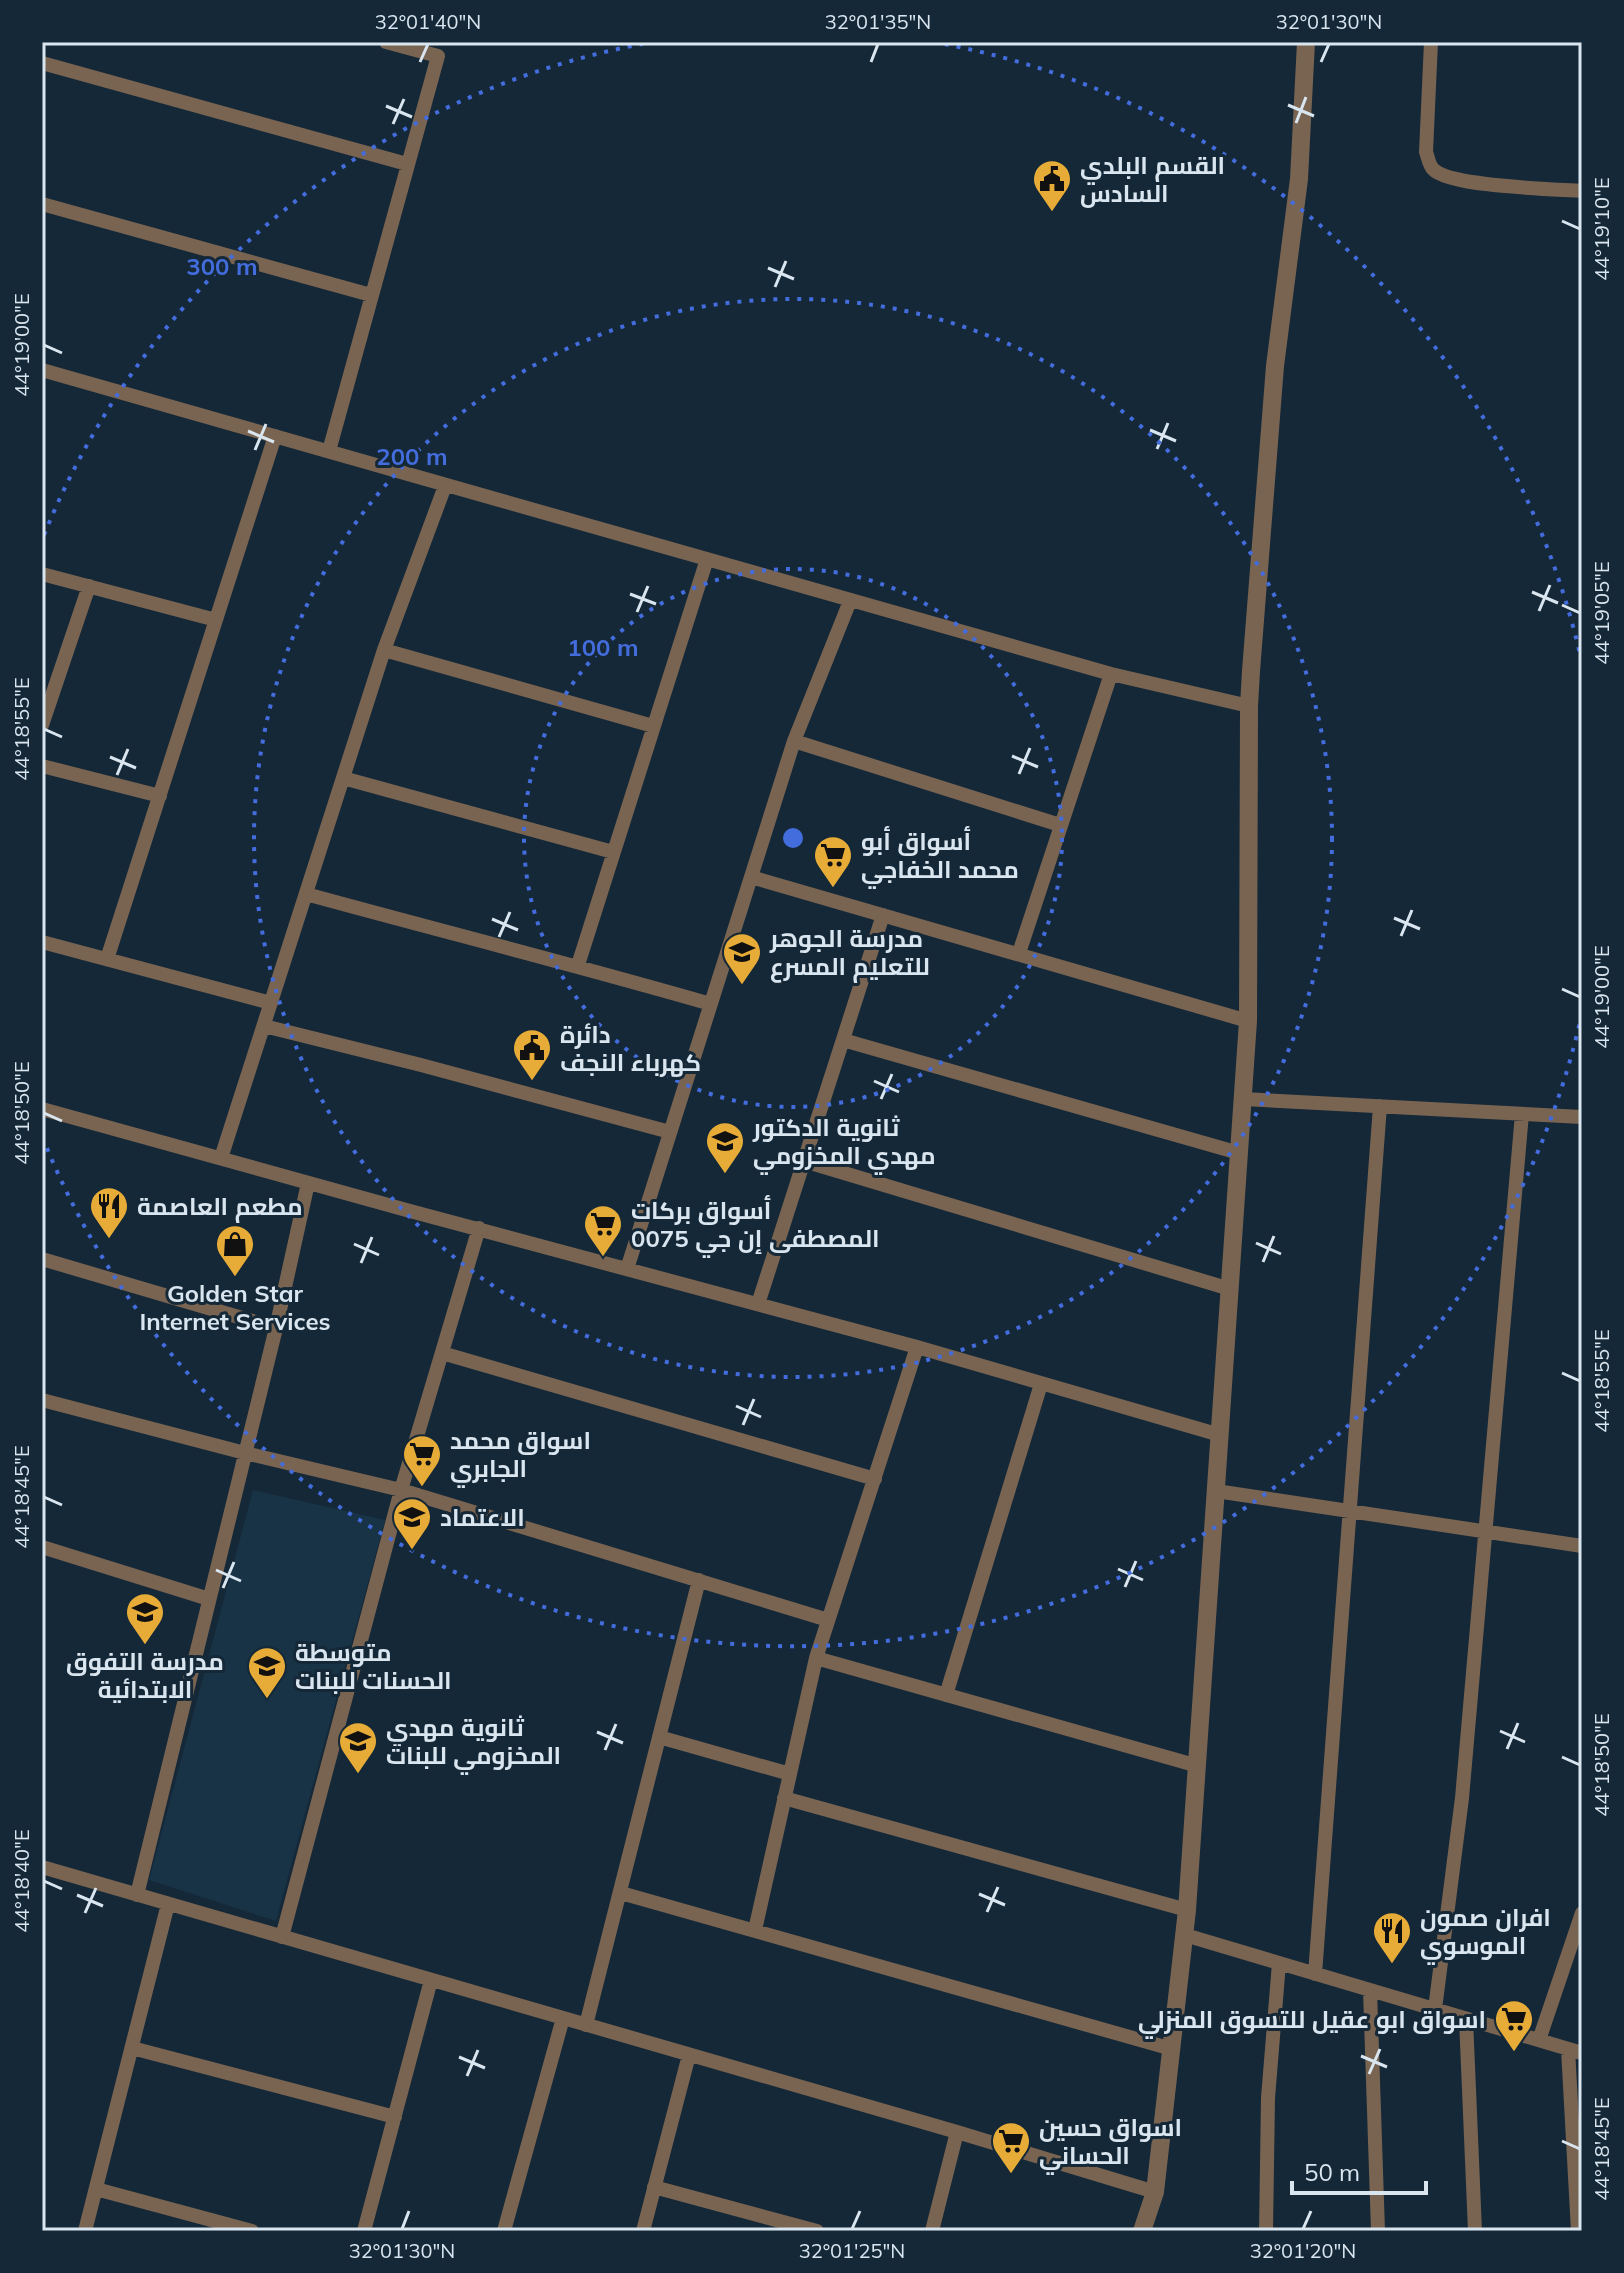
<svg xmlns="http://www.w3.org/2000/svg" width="1624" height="2273" viewBox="0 0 1624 2273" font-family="Mulish,Cairo,sans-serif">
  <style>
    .built { fill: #183246 }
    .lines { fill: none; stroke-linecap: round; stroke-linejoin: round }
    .minor { stroke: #796452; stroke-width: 14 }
    .tertiary { stroke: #796452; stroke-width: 18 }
    .ticks { fill: none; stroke: #d9e5ef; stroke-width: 3 }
    .ring { fill: none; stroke: #436cdd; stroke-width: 4; stroke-dasharray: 4 8 }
    .labels { text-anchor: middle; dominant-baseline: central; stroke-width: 6; stroke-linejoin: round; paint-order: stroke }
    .poi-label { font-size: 24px; font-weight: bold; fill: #d9e5ef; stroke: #152837; text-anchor: start }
    .centre { fill: #436cdd; stroke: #152837; stroke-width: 4 }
    .ring-label { font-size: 24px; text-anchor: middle; font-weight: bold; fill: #436cdd; stroke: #152837; stroke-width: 6; stroke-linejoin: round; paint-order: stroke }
    .neatline { fill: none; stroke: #d9e5ef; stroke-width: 3 }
    .ticks-label { font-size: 20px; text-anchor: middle; fill: #d9e5ef }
  </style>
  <rect width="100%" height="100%" fill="#152837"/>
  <path class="built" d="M 253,1490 L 385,1520 L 276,1921 L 149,1880 Z"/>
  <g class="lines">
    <path class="minor" d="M 1431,42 L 1426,152 C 1428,157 1429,165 1433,169 C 1449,187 1554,189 1582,191
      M 42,63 L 407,164
      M 42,204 L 371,295
      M 42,370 L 1111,674 L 1249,706
      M 329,451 L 438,56 L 386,42
      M 42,574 L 216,620
      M 384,650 L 653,726
      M 42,725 L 89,586
      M 794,741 L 1060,825
      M 42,766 L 160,796
      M 343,778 L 613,852
      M 751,877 L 1248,1021
      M 306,894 C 441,931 576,965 711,1004
      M 42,942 L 271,1003
      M 1019,953 L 1111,674
      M 107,959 L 275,436
      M 578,965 L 707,559
      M 264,1026 L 421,1065 L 670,1132
      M 843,1040 L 1239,1153
      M 1243,1099 L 1582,1117
      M 42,1109 L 410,1211 L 917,1347 L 1220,1435
      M 221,1158 L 384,650 L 445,486
      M 804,1161 L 1230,1289
      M 42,1259 L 276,1328
      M 627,1269 L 794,741 L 850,601
      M 758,1304 L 883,915
      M 442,1353 L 875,1479
      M 42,1400 L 245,1453 L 401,1490 L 828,1620
      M 1216,1491 L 1582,1546
      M 42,1547 L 209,1599
      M 816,1658 L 1198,1766
      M 946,1695 L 1041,1384
      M 659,1737 L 790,1774
      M 784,1798 L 1187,1910
      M 42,1867 L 957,2132 L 1155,2192
      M 621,1893 L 1172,2049
      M 137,1895 L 276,1328 L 308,1183
      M 755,1930 L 816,1658 L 917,1347
      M 1185,1935 L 1582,2053
      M 282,1937 L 401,1490 L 479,1228
      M 1315,1974 L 1380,1106
      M 1370,1990 L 1378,2231
      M 1435,2009 L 1462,1798 L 1522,1114
      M 1466,2019 L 1475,2231
      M 586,2025 L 699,1580
      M 1539,2040 L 1582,1913
      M 132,2048 L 395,2117
      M 1568,2049 L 1578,2231
      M 654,2187 L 817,2231
      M 96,2189 L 252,2231
      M 85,2231 L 168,1904
      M 364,2231 L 431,1980
      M 504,2231 L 563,2018
      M 643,2231 L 689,2055
      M 932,2231 L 957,2132
      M 1266,2231 L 1268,2098 L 1279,1963"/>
    <path class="tertiary" d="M 1142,2231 L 1155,2192 L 1187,1910 L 1248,1021 L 1249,706 L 1251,671 L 1275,366 L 1299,179 L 1306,42"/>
  </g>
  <path class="ticks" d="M 420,62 L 428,44M 871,62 L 878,44M 1321,62 L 1329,44M 1288,105 L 1314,116M 386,106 L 412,117M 1296,123 L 1306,97M 393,124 L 404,99M 1562,221 L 1580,229M 768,268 L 794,279M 775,287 L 786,261M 44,345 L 62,353M 1150,430 L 1176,441M 248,431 L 274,442M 1157,449 L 1168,423M 255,450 L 266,424M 1532,592 L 1558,603M 630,594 L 656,604M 1562,605 L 1580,613M 1539,611 L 1550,585M 637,612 L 648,586M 44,729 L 62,737M 1012,756 L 1038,767M 110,757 L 136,768M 1019,774 L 1030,748M 117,775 L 128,749M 1394,918 L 1420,929M 492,919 L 518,930M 1401,936 L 1412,910M 499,937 L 510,912M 1562,989 L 1580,997M 874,1081 L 899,1092M 881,1099 L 892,1074M 44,1113 L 62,1121M 1256,1243 L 1281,1254M 354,1244 L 379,1255M 1263,1262 L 1274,1236M 361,1263 L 372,1237M 1562,1373 L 1580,1381M 736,1406 L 761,1417M 743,1425 L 754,1399M 44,1497 L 62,1505M 1118,1569 L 1143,1580M 216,1570 L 241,1581M 1125,1587 L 1136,1561M 223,1588 L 234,1562M 1500,1731 L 1525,1742M 597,1732 L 623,1743M 1507,1749 L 1518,1723M 605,1750 L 616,1724M 1562,1757 L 1580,1765M 44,1881 L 62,1889M 979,1894 L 1005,1905M 77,1895 L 103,1906M 987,1912 L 998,1887M 85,1913 L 96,1888M 1361,2056 L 1387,2067M 459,2057 L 485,2068M 1369,2074 L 1380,2049M 467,2076 L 478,2050M 1562,2141 L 1580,2149M 402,2229 L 409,2211M 852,2229 L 860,2211M 1303,2229 L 1311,2211"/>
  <g class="ring">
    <circle cx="793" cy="838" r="269"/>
    <circle cx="793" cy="838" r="539"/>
    <path d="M1582 1013A808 808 0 0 1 44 1141M44 535A808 808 0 0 1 653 42M933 42A808 808 0 0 1 1582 663"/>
  </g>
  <defs>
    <symbol id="civic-pin" viewBox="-11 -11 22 30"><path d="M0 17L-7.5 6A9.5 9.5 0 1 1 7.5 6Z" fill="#e7ac37" stroke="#152837"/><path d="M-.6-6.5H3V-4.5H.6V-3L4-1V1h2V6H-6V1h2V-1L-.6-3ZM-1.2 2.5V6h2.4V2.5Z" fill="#111"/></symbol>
    <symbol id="supermarket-pin" viewBox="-11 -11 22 30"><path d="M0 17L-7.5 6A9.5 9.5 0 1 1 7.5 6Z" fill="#e7ac37" stroke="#152837"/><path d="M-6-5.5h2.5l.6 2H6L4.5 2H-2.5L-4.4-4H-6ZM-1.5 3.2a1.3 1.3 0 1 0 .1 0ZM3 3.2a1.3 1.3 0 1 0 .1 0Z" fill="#111"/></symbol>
    <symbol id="school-pin" viewBox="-11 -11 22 30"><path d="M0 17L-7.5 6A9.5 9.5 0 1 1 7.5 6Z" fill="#e7ac37" stroke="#152837"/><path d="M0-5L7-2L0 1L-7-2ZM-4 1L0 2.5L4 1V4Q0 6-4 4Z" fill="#111"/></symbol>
    <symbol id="restaurant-pin" viewBox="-11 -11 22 30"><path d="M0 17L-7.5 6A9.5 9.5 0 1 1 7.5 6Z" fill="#e7ac37" stroke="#152837"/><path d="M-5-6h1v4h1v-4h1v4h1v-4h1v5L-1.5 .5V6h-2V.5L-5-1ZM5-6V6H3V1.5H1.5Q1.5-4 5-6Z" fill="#111"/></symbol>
    <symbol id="shop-pin" viewBox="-11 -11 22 30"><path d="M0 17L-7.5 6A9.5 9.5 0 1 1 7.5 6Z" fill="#e7ac37" stroke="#152837"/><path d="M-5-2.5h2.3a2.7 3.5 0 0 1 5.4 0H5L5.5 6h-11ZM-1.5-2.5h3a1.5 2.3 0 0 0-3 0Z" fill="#111"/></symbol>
  </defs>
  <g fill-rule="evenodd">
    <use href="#civic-pin" x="1030" y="157" width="44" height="60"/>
    <use href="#supermarket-pin" x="811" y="833" width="44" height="60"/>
    <use href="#school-pin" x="720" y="930" width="44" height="60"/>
    <use href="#civic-pin" x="510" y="1026" width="44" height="60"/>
    <use href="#school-pin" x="703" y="1119" width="44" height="60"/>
    <use href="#restaurant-pin" x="87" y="1184" width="44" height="60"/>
    <use href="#supermarket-pin" x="581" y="1202" width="44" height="60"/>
    <use href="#shop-pin" x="213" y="1222" width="44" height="60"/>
    <use href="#supermarket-pin" x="400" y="1432" width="44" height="60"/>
    <use href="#school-pin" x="390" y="1495" width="44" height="60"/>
    <use href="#school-pin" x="123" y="1590" width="44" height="60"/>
    <use href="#school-pin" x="245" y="1644" width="44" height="60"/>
    <use href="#school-pin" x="336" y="1719" width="44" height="60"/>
    <use href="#restaurant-pin" x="1370" y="1909" width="44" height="60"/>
    <use href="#supermarket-pin" x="1492" y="1997" width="44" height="60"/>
    <use href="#supermarket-pin" x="989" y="2119" width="44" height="60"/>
  </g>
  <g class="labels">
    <g class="poi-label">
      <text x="1080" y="165">القسم البلدي<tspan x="1080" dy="28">السادس</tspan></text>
      <text x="861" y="841">أسواق أبو<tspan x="861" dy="28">محمد الخفاجي</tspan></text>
      <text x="770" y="938">مدرسة الجوهر<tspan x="770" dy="28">للتعليم المسرع</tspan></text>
      <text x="560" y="1034">دائرة<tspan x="560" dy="28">كهرباء النجف</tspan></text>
      <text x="753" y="1127">ثانوية الدكتور<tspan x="753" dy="28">مهدي المخزومي</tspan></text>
      <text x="137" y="1206">مطعم العاصمة</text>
      <text x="631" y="1210">أسواق بركات<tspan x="631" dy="28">المصطفی إن جي 0075</tspan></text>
      <text x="235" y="1293" text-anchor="middle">Golden Star<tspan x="235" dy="28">Internet Services</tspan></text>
      <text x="450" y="1440">اسواق محمد<tspan x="450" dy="28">الجابري</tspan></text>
      <text x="440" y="1517">الاعتماد</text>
      <text x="295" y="1652">متوسطة<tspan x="295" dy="28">الحسنات للبنات</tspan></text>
      <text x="145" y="1661" text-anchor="middle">مدرسة التفوق<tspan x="145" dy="28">الابتدائية</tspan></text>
      <text x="386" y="1727">ثانوية مهدي<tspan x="386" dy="28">المخزومي للبنات</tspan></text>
      <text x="1420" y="1917">افران صمون<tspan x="1420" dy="28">الموسوي</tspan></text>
      <text x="1486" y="2019" text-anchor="end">اسواق ابو عقيل للتسوق المنزلي</text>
      <text x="1039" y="2127">اسواق حسين<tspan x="1039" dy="28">الحساني</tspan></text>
    </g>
  </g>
  <circle cx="793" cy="838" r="12" class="centre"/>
  <g class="ring-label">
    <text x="222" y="275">300 m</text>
    <text x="412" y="465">200 m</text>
    <text x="603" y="656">100 m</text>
  </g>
  <rect width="1624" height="2273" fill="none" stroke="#152837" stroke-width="88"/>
  <path d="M1292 2181v12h134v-12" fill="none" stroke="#d9e5ef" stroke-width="4"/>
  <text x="1304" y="2181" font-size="24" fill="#d9e5ef" stroke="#152837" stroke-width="6" paint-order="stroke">50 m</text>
  <rect x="44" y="44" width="1536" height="2185" class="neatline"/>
  <g class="ticks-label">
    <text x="428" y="29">32°01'40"N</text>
    <text x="878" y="29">32°01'35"N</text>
    <text x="1329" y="29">32°01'30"N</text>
    <text transform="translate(1602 229) rotate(-90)" y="7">44°19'10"E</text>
    <text transform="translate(22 345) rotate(-90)" y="7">44°19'00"E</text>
    <text transform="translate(1602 613) rotate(-90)" y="7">44°19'05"E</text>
    <text transform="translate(22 729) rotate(-90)" y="7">44°18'55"E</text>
    <text transform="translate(1602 997) rotate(-90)" y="7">44°19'00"E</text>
    <text transform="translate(22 1113) rotate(-90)" y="7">44°18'50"E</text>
    <text transform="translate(1602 1381) rotate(-90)" y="7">44°18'55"E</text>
    <text transform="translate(22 1497) rotate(-90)" y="7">44°18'45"E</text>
    <text transform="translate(1602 1765) rotate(-90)" y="7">44°18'50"E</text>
    <text transform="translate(22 1881) rotate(-90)" y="7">44°18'40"E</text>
    <text transform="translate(1602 2149) rotate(-90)" y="7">44°18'45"E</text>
    <text x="402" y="2258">32°01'30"N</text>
    <text x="852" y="2258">32°01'25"N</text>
    <text x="1303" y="2258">32°01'20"N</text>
  </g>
</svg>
